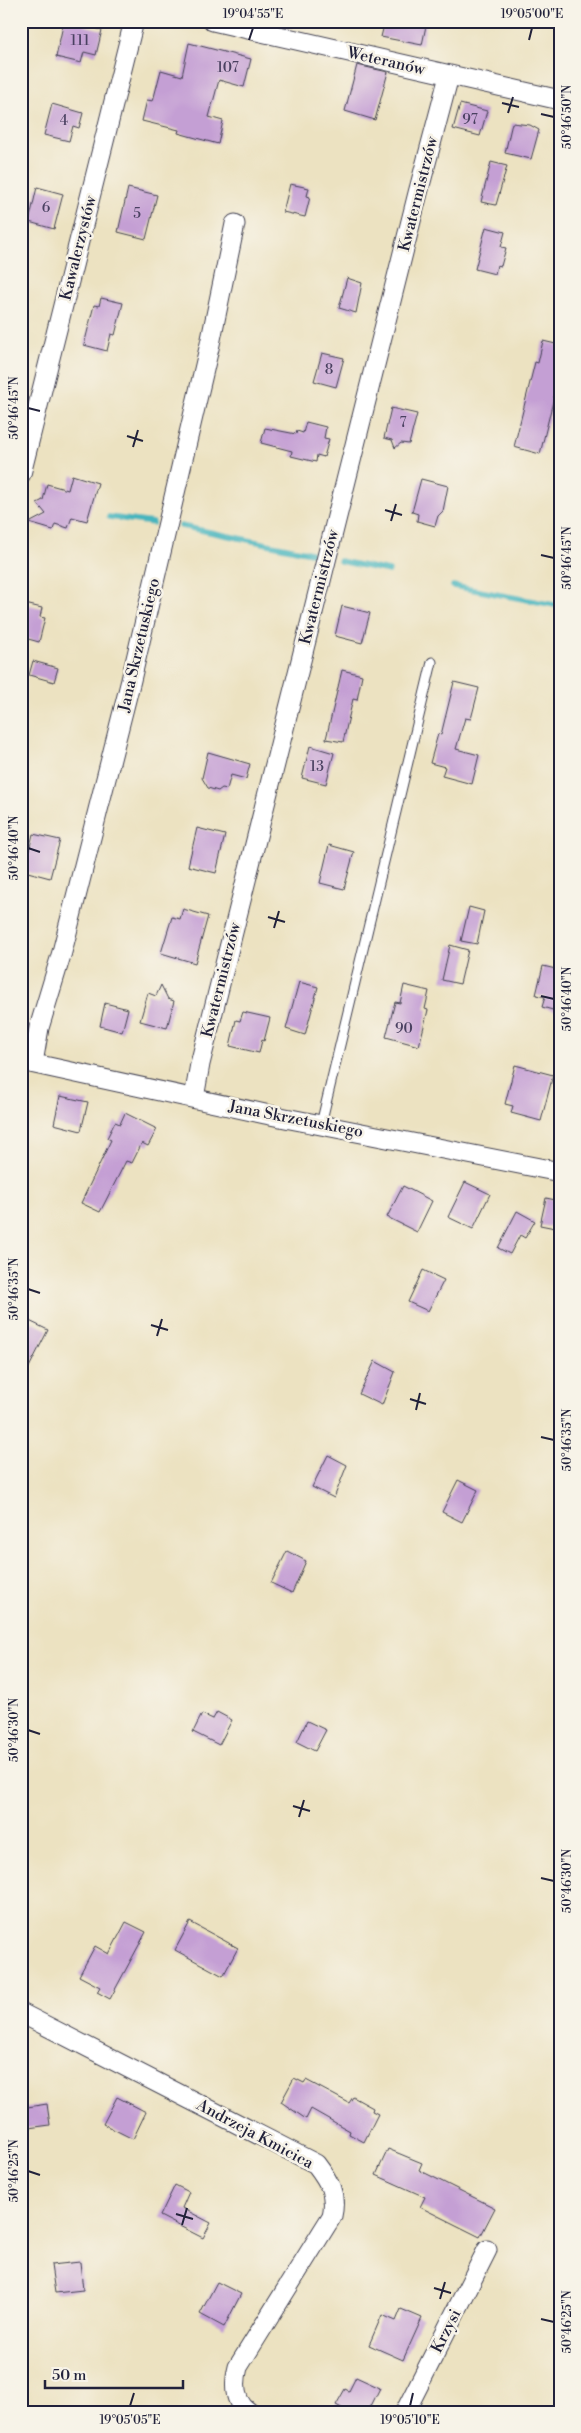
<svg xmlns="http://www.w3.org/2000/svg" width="581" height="2433" viewBox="0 0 581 2433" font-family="'Libre Bodoni',serif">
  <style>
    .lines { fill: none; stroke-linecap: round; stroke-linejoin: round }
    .stream { stroke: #46b5be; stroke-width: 5.5 }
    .building { fill: #c49fd4 }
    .lane-casing { stroke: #403f4f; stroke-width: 11 }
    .street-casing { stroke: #403f4f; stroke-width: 21 }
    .lane { stroke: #fff; stroke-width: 9 }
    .street { stroke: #fff; stroke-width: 19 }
    .ticks { fill: none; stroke: #22223b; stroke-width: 2 }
    .labels { text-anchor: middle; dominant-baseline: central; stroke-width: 5; stroke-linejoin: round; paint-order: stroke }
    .number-label { font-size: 14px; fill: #4a4161 }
    .street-label { font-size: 16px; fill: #22223b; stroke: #f7f3e8 }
    .neatline { fill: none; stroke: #22223b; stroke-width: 2 }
    .ticks-label { font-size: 12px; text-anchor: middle; fill: #22223b }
  </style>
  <rect width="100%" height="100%" fill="#f7f3e8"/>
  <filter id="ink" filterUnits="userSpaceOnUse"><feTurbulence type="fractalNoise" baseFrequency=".02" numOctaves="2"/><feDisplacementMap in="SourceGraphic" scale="10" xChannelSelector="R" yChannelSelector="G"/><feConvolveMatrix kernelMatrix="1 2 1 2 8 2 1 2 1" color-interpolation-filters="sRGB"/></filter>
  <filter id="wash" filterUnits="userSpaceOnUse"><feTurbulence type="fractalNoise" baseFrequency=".0096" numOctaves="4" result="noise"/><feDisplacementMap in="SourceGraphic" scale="20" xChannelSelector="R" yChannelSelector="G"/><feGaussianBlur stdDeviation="1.12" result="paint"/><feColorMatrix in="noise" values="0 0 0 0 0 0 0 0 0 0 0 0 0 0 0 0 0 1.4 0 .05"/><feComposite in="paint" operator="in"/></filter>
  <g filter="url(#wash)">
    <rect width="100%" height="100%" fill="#ece2c1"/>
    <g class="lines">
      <path class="stream" d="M 109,517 L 153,523
        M 181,526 L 311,553
        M 340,561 L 389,571
        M 453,586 L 560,606"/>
    </g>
    <g id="blocks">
      <path class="building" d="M 64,21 L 84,21 L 83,25 L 102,30 L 96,55 L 84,52 L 81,63 L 56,57 Z
        M 385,21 L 427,21 L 422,45 L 381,37 Z
        M 189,43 L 251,59 L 244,87 L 219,80 L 209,117 L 223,121 L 218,144 L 178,133 L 179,130 L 142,121 L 147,100 L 153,101 L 161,70 L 182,76 Z
        M 357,65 L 388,72 L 375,120 L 345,111 Z
        M 52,104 L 83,113 L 79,128 L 73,126 L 69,141 L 44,135 Z
        M 460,104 L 487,111 L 480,136 L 453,129 Z
        M 512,123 L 530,125 L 539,130 L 531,159 L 505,153 Z
        M 491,162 L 507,166 L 496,205 L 481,202 Z
        M 290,184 L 309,188 L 307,196 L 310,197 L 305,217 L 283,212 Z
        M 37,187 L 63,194 L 54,229 L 29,222 Z
        M 128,188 L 157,195 L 146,239 L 118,232 Z
        M 486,227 L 505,232 L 501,247 L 506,248 L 501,266 L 497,265 L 495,274 L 475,269 Z
        M 347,278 L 362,283 L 356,313 L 339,308 Z
        M 101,298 L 123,303 L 115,335 L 111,334 L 107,351 L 84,345 L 94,305 L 99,306 Z
        M 543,341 L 560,345 L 560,385 L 557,385 L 540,454 L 514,447 L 535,362 L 538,363 Z
        M 322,353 L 344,358 L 336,387 L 314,381 Z
        M 391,408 L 417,414 L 409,444 L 401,443 L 395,448 L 392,440 L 384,438 Z
        M 306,422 L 326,427 L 324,438 L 329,439 L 324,457 L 317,455 L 316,462 L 291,456 L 292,451 L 261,443 L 265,428 L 296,434 L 297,431 L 303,433 Z
        M 72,475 L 98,483 L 87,521 L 72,517 L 68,528 L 55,524 L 53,530 L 29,523 L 46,514 L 37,503 L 43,500 L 47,484 L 68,490 Z
        M 421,479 L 448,486 L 443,511 L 438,516 L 435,526 L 417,521 L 418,514 L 412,512 Z
        M 25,604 L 42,608 L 40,617 L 45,618 L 39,642 L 21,637 L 21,612 L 23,613 Z
        M 342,606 L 370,613 L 362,643 L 335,636 Z
        M 33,661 L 58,668 L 54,682 L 29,675 Z
        M 342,670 L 362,675 L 357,700 L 353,699 L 343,742 L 326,739 Z
        M 454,682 L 479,688 L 471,719 L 465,718 L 456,749 L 479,755 L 472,784 L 442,776 L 445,767 L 430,763 L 438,734 L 441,735 Z
        M 310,746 L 334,753 L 326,784 L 302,778 Z
        M 208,752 L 250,764 L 246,779 L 231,775 L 227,789 L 222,788 L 218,791 L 208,788 L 202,778 Z
        M 197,828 L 225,835 L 216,873 L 188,866 Z
        M 33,834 L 60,840 L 50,878 L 24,871 Z
        M 329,845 L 354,852 L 344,889 L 320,883 Z
        M 469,907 L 484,911 L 477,944 L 461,941 Z
        M 183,909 L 208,916 L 195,963 L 161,953 L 172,917 L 180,919 Z
        M 450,945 L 468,950 L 460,984 L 442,980 Z
        M 543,966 L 560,970 L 560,1012 L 542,1007 L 545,997 L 536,995 Z
        M 299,982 L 318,987 L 305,1035 L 286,1029 Z
        M 161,985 L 168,999 L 174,1001 L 167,1028 L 140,1021 L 148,993 L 156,996 Z
        M 404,985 L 429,991 L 425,1009 L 428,1010 L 419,1046 L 386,1037 L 395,1002 L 400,1003 Z
        M 105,1003 L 128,1009 L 122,1032 L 100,1026 Z
        M 243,1012 L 270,1018 L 264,1041 L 262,1040 L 259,1053 L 230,1046 L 236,1020 L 240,1021 Z
        M 515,1065 L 553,1075 L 541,1121 L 511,1113 L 513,1106 L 505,1104 Z
        M 60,1096 L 88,1102 L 81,1131 L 54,1124 Z
        M 125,1113 L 157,1129 L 148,1146 L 142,1143 L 132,1163 L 126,1161 L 100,1212 L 81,1203 L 111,1140 L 107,1138 L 115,1122 L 120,1124 Z
        M 465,1182 L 490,1194 L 473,1229 L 448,1217 Z
        M 403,1186 L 432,1201 L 417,1232 L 387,1217 Z
        M 546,1198 L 560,1201 L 560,1229 L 540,1225 Z
        M 517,1211 L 535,1221 L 525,1238 L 520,1235 L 510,1254 L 498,1248 Z
        M 423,1270 L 444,1280 L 428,1311 L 408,1302 Z
        M 21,1317 L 48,1330 L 21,1383 Z
        M 375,1361 L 395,1372 L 382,1405 L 359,1394 Z
        M 328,1455 L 347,1465 L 334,1498 L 312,1487 Z
        M 458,1480 L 478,1490 L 462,1522 L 442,1512 Z
        M 287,1551 L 306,1561 L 292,1593 L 271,1583 Z
        M 217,1712 L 232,1720 L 219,1745 L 193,1732 L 202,1714 L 213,1719 Z
        M 307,1721 L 326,1730 L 315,1751 L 297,1742 Z
        M 126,1922 L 146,1932 L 110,1999 L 97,1992 L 100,1987 L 79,1976 L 95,1946 L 109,1954 Z
        M 190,1922 L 238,1948 L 223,1976 L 175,1950 Z
        M 294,2078 L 304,2083 L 306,2080 L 349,2103 L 353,2097 L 373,2108 L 372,2111 L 378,2114 L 364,2142 L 349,2134 L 350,2131 L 341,2126 L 311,2109 L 306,2119 L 281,2102 Z
        M 117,2097 L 146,2112 L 133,2139 L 103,2124 Z
        M 47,2104 L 50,2125 L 21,2129 L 21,2108 Z
        M 388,2149 L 422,2163 L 419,2170 L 495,2208 L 480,2237 L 420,2207 L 425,2197 L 376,2175 Z
        M 175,2185 L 189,2192 L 182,2208 L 211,2223 L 203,2238 L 160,2216 Z
        M 80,2262 L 83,2290 L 55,2293 L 51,2265 Z
        M 217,2282 L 241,2294 L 224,2327 L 200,2314 Z
        M 401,2309 L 422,2318 L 403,2360 L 369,2345 L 382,2315 L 396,2321 Z
        M 356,2377 L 380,2388 L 368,2412 L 349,2412 L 336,2405 L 345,2389 L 349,2391 Z"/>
    </g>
  </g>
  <g filter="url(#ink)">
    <use href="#blocks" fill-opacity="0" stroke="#403f4f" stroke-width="1"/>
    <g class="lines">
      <defs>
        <path id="lane" d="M 321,1124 L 432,662"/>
        <path id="street" d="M 213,21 L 560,100
          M 21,474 L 134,21
          M 21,1061 L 265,1114 L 560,1172
          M 33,1063 L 39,1028 L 62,952 L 131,680 L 210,344 L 235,224
          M 194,1098 L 200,1064 L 418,193 L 449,76
          M 21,2013 L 316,2164 C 329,2181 337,2194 332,2216 L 238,2367 C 234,2383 233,2402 249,2412
          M 405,2412 L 487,2250"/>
      </defs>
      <use href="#lane" class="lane-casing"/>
      <use href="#street" class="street-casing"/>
      <use href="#lane" class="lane"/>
      <use href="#street" class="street"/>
    </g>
  </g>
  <path class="ticks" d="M 249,40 L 253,28M 529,40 L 532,28M 502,103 L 519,107M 508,113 L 513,97M 541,114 L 554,117M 28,408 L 40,411M 127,436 L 143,441M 133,447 L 138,430M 385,510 L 402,515M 391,521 L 396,504M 541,555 L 554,558M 28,848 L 40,852M 268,917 L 285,922M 274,928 L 279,911M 541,996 L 554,999M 28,1289 L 40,1293M 151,1325 L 168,1330M 157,1336 L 162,1319M 410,1399 L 426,1404M 416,1410 L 420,1393M 541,1437 L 554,1440M 28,1730 L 40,1734M 293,1806 L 310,1811M 299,1817 L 304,1800M 541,1878 L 554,1881M 28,2171 L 40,2175M 176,2214 L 193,2219M 182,2225 L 187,2208M 434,2288 L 451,2293M 440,2299 L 445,2282M 541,2319 L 554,2322M 130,2406 L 134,2393M 410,2406 L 413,2393"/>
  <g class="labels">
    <g class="number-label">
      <text x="80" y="41">111</text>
      <text x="228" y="68">107</text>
      <text x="470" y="120">97</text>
      <text x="64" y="121">4</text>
      <text x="46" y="208">6</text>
      <text x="137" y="214">5</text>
      <text x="329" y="370">8</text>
      <text x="403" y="423">7</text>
      <text x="317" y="767">13</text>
      <text x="404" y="1029">90</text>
    </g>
    <g class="street-label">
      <text transform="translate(386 61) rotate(13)">Weteranów</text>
      <text transform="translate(418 194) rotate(-76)">Kwatermistrzów</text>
      <text transform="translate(78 248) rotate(-76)">Kawalerzystów</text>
      <text transform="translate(319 587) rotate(-76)">Kwatermistrzów</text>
      <text transform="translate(139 645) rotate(-77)">Jana Skrzetuskiego</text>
      <text transform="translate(221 980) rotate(-76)">Kwatermistrzów</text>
      <text transform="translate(296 1119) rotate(11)">Jana Skrzetuskiego</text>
      <text transform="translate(255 2134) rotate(28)">Andrzeja Kmicica</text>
      <text transform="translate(446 2331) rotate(-63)">Krzysi</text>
    </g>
  </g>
  <rect width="581" height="2433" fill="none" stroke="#f7f3e8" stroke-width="55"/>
  <path d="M45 2380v8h138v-8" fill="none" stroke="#22223b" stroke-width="2.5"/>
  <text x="52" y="2380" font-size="15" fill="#22223b" stroke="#f7f3e8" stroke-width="4" paint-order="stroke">50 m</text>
  <rect x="28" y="28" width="526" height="2378" class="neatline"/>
  <g class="ticks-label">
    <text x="253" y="18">19°04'55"E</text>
    <text x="532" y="18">19°05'00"E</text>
    <text transform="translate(567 117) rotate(-90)" y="4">50°46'50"N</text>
    <text transform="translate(14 408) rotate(-90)" y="4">50°46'45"N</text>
    <text transform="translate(567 558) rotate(-90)" y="4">50°46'45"N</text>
    <text transform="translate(14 848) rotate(-90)" y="4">50°46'40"N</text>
    <text transform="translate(567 999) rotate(-90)" y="4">50°46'40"N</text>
    <text transform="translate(14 1289) rotate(-90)" y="4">50°46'35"N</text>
    <text transform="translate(567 1440) rotate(-90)" y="4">50°46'35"N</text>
    <text transform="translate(14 1730) rotate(-90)" y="4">50°46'30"N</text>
    <text transform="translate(567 1881) rotate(-90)" y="4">50°46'30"N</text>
    <text transform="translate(14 2171) rotate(-90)" y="4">50°46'25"N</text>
    <text transform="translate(567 2322) rotate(-90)" y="4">50°46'25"N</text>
    <text x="130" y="2424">19°05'05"E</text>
    <text x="410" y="2424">19°05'10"E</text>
  </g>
</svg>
